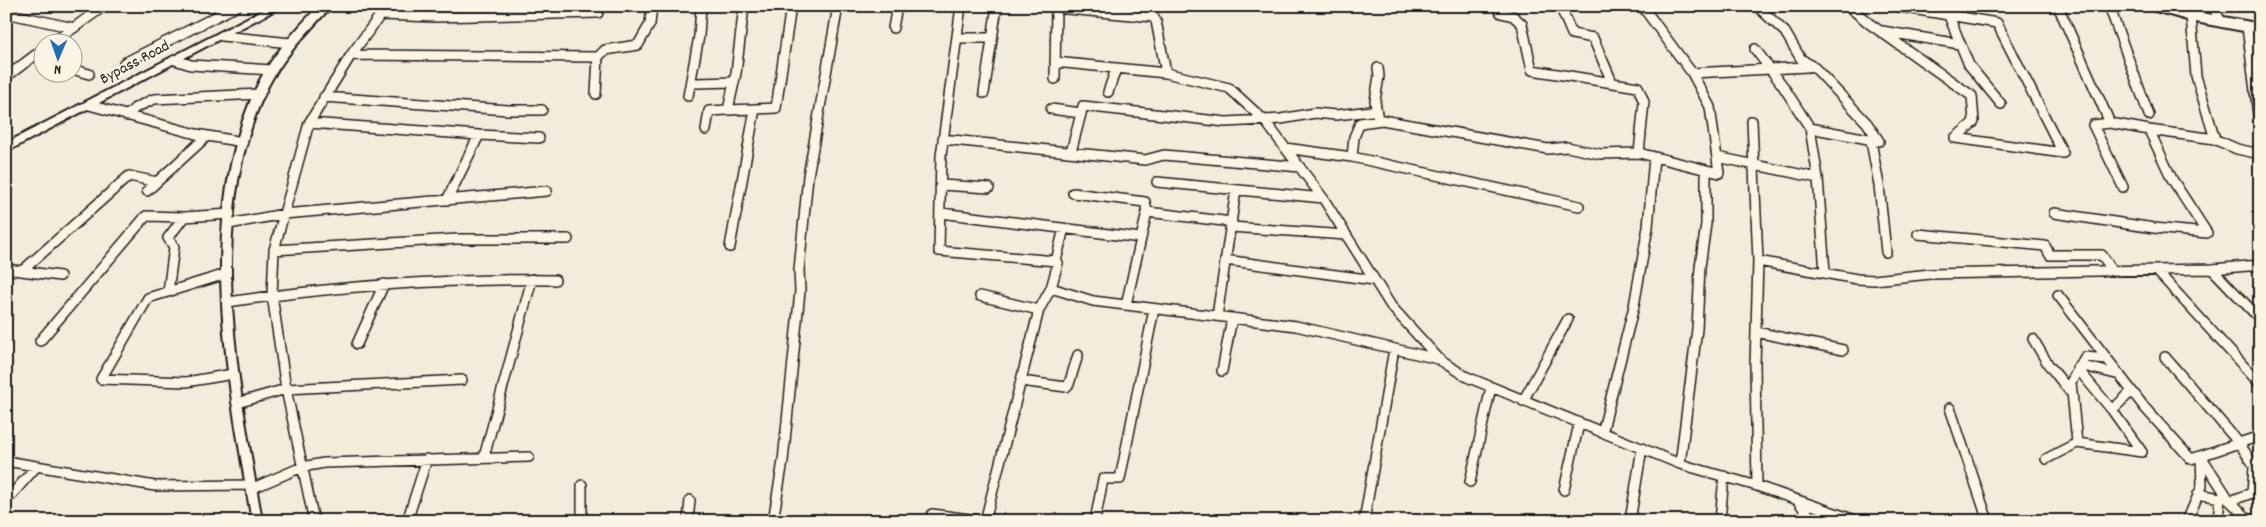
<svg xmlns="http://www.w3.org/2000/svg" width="2266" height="527" viewBox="0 0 2266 527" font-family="Dekko,sans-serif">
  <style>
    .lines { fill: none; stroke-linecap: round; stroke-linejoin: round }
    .minor-casing { stroke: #1c1c1c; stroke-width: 12 }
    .tertiary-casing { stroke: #1c1c1c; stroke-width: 14 }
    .primary-casing { stroke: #1c1c1c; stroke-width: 4 }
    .minor { stroke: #fcf5e5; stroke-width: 9 }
    .tertiary { stroke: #fcf5e5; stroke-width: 10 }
    .primary { fill: #fcf5e5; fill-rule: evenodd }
    .labels { text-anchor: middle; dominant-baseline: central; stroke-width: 4; stroke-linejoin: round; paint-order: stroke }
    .street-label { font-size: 16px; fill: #1c1c1c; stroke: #fcf5e5 }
  </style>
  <rect width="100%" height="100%" fill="#f3ecdd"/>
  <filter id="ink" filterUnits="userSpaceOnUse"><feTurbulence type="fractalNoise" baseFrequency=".02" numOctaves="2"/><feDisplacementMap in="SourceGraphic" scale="10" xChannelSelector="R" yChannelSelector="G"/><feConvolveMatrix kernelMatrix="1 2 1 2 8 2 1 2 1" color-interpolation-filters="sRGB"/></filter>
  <g filter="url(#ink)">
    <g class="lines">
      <defs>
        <path id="minor" d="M 216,6 L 232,9
          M 744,6 L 736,73 L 728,110 L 755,109
          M 961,6 L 941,156 L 939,251 L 1056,261 L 1058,263 L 1051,288 L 1093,301 L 1296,326 L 1438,359
          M 1146,6 L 1156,21 L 1166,73 L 1229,88 L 1265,121 L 1323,198 L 1391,306 L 1441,361 L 1467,377 L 1680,464 L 1757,486 L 1858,521
          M 1497,6 L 1501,13 L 1513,16 L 1522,24 L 1532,70 L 1638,87 L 1644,102 L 1639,153
          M 1560,6 L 1572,34 L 1593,38 L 1612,82
          M 1642,6 L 1692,73
          M 1757,6 L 1785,32 L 1801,59 L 1815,68 L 1867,123 L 1879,141 L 1810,128
          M 1848,6 L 1870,24 L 1972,96 L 1974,122 L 1955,138 L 2063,153 L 1997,23 L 1894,6
          M 2058,6 L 2110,123
          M 2109,6 L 2149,115
          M 2213,6 L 2221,22
          M 1056,8 L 1154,17
          M 6,13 L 74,28
          M 381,15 L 435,17 L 598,13
          M 1949,16 L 1969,65 L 2001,104
          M 2247,27 L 2260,131
          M 893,28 L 897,6
          M 1882,31 L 1960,44
          M 222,36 L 291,43
          M 957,38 L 992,38
          M 54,42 L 104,6
          M 1755,49 L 1783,86 L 1810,128 L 1818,178 L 1825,272
          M 351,55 L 598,57 L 596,94
          M 598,57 L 605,50 L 638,45 L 650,24 L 652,6
          M 175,60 L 191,65 L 272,70
          M 1055,62 L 1166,73
          M 124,63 L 237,6
          M 1378,68 L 1379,76 L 1375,101 L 1378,120
          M 72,69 L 89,74
          M 6,77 L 42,50
          M 1055,79 L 1056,6
          M 696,83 L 734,82
          M 1108,92 L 1116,69
          M 984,93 L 997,6
          M 688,96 L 699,36 L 701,6
          M 324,97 L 508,110 L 542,110
          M 89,105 L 196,134 L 243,142
          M 1051,109 L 1081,113
          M 127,116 L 135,108 L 154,99 L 260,94
          M 1752,121 L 1758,261 L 1755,365 L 1757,486
          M 309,123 L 479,135 L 447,200
          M 706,130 L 709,111 L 728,110
          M 479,135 L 539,138
          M 943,139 L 1145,160 L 1164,155 L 1300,167
          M 2214,139 L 2237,149 L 2260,154
          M 1871,141 L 1879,185 L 1886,252
          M 1285,148 L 1352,157 L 1579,206
          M 1071,152 L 1083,106 L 1226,122 L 1281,119 L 1315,113 L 1336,115 L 1371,111
          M 1352,157 L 1354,137 L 1360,123 L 1382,120 L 1548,149 L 1567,147 L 1600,154 L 1639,153 L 1719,173 L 1710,107 L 1692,73 L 1808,67
          M 1717,157 L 1818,178
          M 1157,182 L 1323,198
          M 941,185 L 989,188
          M 2123,187 L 2093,125 L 2110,123 L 2149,130
          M 147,191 L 206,137
          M 1073,193 L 1145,202 L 1147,212 L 1126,305
          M 1147,212 L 1232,222
          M 941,213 L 1141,238
          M 2054,213 L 2154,228 L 2207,233 L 2172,179 L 2149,130 L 2215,139 L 2196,76 L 2191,16
          M 229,224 L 284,214 L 547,191
          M 1231,227 L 1346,235
          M 1918,234 L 2045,246 L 2050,255 L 2102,255 L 2112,270
          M 730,247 L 755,109 L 776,108 L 791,6
          M 274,250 L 457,239 L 568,239
          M 1225,260 L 1374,280
          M 1056,261 L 1064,228
          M 1758,261 L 1857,279 L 1874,280 L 1930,274 L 2212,269 L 2260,265
          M 6,269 L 60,276
          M 2212,269 L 2260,319
          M 2156,270 L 2260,384
          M 22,271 L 129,176 L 157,182
          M 226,274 L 148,298 L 101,379 L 186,382 L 233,374
          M 168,292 L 174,247 L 168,238 L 184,217 L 230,214
          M 2058,295 L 2145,408 L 2191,459 L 2260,436
          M 980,296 L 1039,310
          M 228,302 C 337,286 445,278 555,280
          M 1217,316 L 1236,190
          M 1756,332 L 1843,350
          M 2033,339 L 2048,364 L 2071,393
          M 40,341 L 146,216 L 184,217
          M 357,344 L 384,284
          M 2165,357 L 2239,443 L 2260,474
          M 2079,365 L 2120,375
          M 2077,368 L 2112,410 L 2142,452 L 2077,443
          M 1222,371 L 1232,318
          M 1021,381 L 1066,387 L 1069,384 L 1078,355
          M 1523,401 L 1568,319
          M 237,403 L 286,389 L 462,380
          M 1950,408 L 1988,521
          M 2112,410 L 2132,391
          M 1602,433 L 1634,306 L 1648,227 L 1654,157
          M 2201,456 L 2230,501 L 2250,521
          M 484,457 L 532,279
          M 2046,459 L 2077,443 L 2071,382 L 2085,357 L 2107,359
          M 6,461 L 155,486 L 252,485
          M 1680,464 L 1697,329 L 1700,267 L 1706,224 L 1706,170
          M 1470,482 L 1491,387
          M 582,485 L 582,521
          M 253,488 L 302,467 L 324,463 L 529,457
          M 1564,490 L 1579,424
          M 2198,494 L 2220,498 L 2218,521
          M 6,501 L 36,467
          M 1798,501 L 1813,521
          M 2230,501 L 2252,493 L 2254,467
          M 932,514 L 985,521
          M 314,521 L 286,389 L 272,295 L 274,250 L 309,123 L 351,55 L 387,6
          M 407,521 L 427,459
          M 688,521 L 690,500
          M 773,521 L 783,461 L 800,291 L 799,270 L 808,176 L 838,6
          M 985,521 L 1039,310 L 1051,288
          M 1095,521 L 1103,479 L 1120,479 L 1154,309
          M 1364,521 L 1394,349
          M 1630,521 L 1642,448
          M 1720,521 L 1724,476
          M 2187,521 L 2202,486 L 2201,456"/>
        <path id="tertiary" d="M 2156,6 L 2191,16 L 2260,29
          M 257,521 C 233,382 198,215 264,83 C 279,54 303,30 325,6"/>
        <path id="primary" d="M 270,6 L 283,6 L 6,152 L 6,143 Z"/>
      </defs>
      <use href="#minor" class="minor-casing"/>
      <use href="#tertiary" class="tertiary-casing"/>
      <use href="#primary" class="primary-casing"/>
      <use href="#minor" class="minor"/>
      <use href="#tertiary" class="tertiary"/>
      <use href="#primary" class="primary"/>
    </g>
  </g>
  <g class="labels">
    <g class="street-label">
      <text transform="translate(135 63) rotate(-28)">Bypass Road</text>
    </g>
  </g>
  <rect width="2266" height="527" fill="none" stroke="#fcf5e5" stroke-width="25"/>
  <rect x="12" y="12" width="2241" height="502" fill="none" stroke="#1c1c1c" stroke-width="2" filter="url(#ink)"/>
  <g transform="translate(58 58) rotate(182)"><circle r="24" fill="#fcf5e5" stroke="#a29e95"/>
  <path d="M0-4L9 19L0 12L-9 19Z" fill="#1f6fb2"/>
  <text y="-8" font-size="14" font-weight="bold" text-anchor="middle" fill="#1c1c1c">N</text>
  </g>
</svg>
